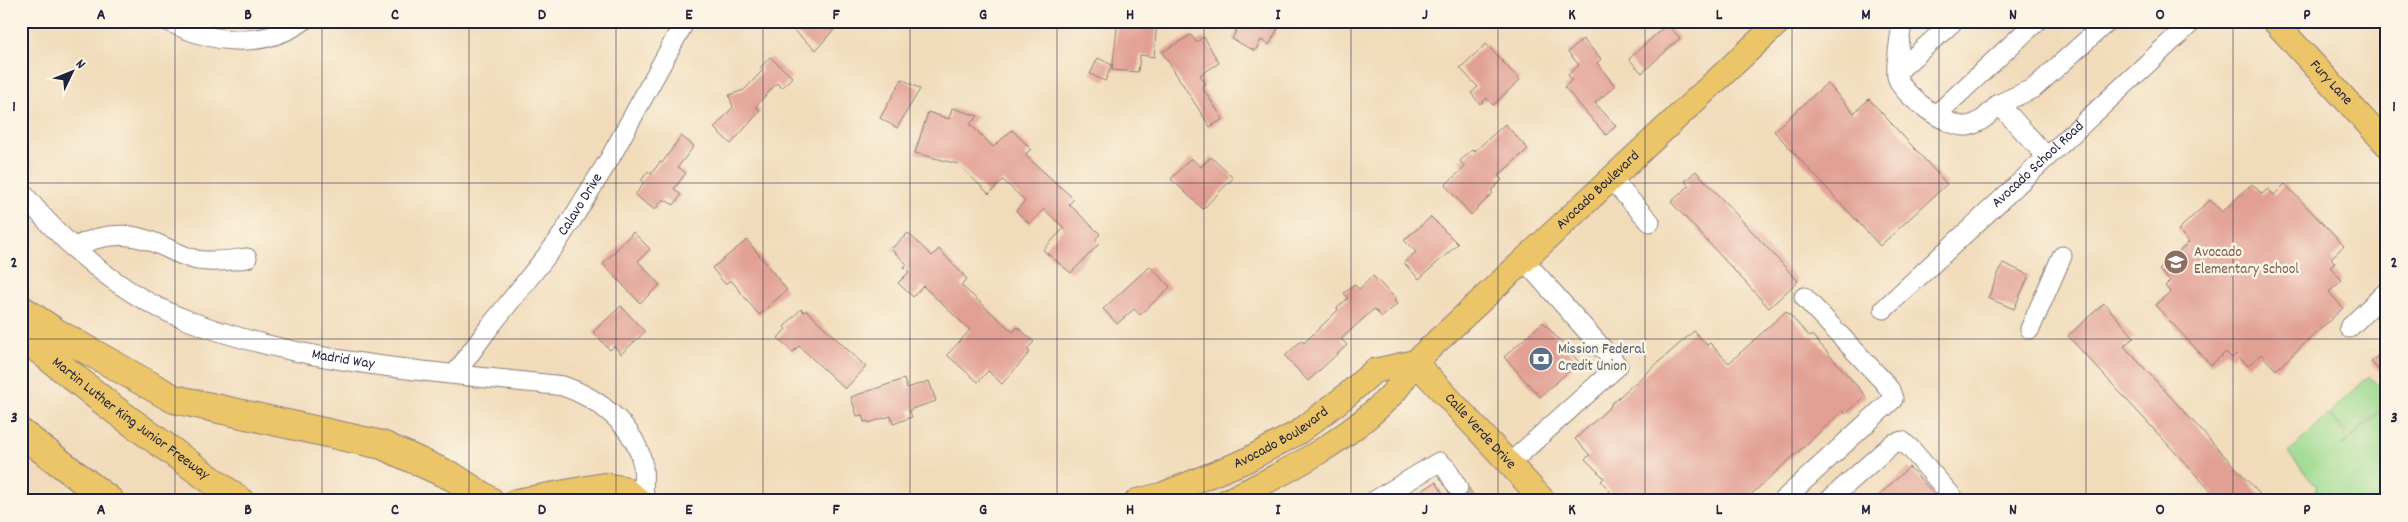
<svg xmlns="http://www.w3.org/2000/svg" width="2408" height="522" viewBox="0 0 2408 522" font-family="Dekko,sans-serif">
  <style>
    .green { fill: #9dda8f; stroke: #607e65 }
    .building { fill: #e2a094 }
    .lines { fill: none; stroke-linecap: round; stroke-linejoin: round }
    .minor-tunnel { stroke: #c8b6a1; stroke-width: 19; stroke-dasharray: 19 9; stroke-linecap: butt }
    .minor-casing { stroke: #8a7e7a; stroke-width: 21 }
    .major-casing { stroke: #8a7e7a; stroke-width: 26 }
    .highway-casing { stroke: #8a7e7a; stroke-width: 30 }
    .minor { stroke: #fff; stroke-width: 19 }
    .major { stroke: #ecc569; stroke-width: 24 }
    .highway { stroke: #ecc569; stroke-width: 28 }
    .grid { fill: none; stroke: #22223b; stroke-width: 1; stroke-opacity: 0.55 }
    .labels { text-anchor: middle; dominant-baseline: central; stroke-width: 5; stroke-linejoin: round; paint-order: stroke }
    .street-label { font-size: 15px; fill: #22223b; stroke: #fcf5e5 }
    .education-label { font-size: 15px; fill: #785e54; stroke: #fcf5e5; text-anchor: start }
    .service-label { font-size: 15px; fill: #4e5e75; stroke: #fcf5e5; text-anchor: start }
    .neatline { fill: none; stroke: #22223b; stroke-width: 2 }
    .grid-label { font-size: 16px; text-anchor: middle; font-weight: bold; fill: #22223b }
  </style>
  <rect width="100%" height="100%" fill="#fcf5e5"/>
  <filter id="ink" filterUnits="userSpaceOnUse"><feTurbulence type="fractalNoise" baseFrequency=".02" numOctaves="2"/><feDisplacementMap in="SourceGraphic" scale="10" xChannelSelector="R" yChannelSelector="G"/><feConvolveMatrix kernelMatrix="1 2 1 2 8 2 1 2 1" color-interpolation-filters="sRGB"/></filter>
  <filter id="wash" filterUnits="userSpaceOnUse"><feTurbulence type="fractalNoise" baseFrequency=".0096" numOctaves="4" result="noise"/><feDisplacementMap in="SourceGraphic" scale="20" xChannelSelector="R" yChannelSelector="G"/><feGaussianBlur stdDeviation="1.12" result="paint"/><feColorMatrix in="noise" values="0 0 0 0 0 0 0 0 0 0 0 0 0 0 0 0 0 1.4 0 .05"/><feComposite in="paint" operator="in"/></filter>
  <g filter="url(#wash)">
    <rect width="100%" height="100%" fill="#f1dbba"/>
    <path class="green" d="M 2369,376 L 2387,395 L 2387,403 L 2351,437 L 2329,414 Z
      M 2387,406 L 2387,501 L 2315,501 L 2312,498 L 2317,487 L 2288,453 L 2328,415 L 2349,438 L 2342,446 Z"/>
    <g id="blocks">
      <path class="building" d="M 783,21 L 841,21 L 816,50 Z
        M 1118,21 L 1157,21 L 1154,57 L 1140,55 L 1138,72 L 1112,70 Z
        M 1241,21 L 1282,21 L 1269,45 L 1261,40 L 1255,51 L 1232,39 Z
        M 1667,24 L 1680,38 L 1642,73 L 1629,59 Z
        M 1191,35 L 1196,42 L 1204,37 L 1219,63 L 1200,75 L 1206,84 L 1202,87 L 1223,119 L 1210,127 L 1162,52 Z
        M 1583,39 L 1601,59 L 1597,63 L 1615,86 L 1595,103 L 1616,126 L 1606,135 L 1564,87 L 1572,80 L 1568,75 L 1579,65 L 1568,52 Z
        M 1486,44 L 1520,80 L 1493,105 L 1487,98 L 1480,104 L 1471,93 L 1478,87 L 1460,68 Z
        M 770,57 L 792,77 L 782,88 L 777,83 L 756,106 L 760,111 L 731,144 L 714,128 L 733,107 L 729,95 L 744,90 L 763,70 L 760,68 Z
        M 1098,58 L 1112,65 L 1105,81 L 1090,74 Z
        M 902,79 L 920,89 L 897,128 L 880,118 Z
        M 1827,83 L 1854,113 L 1869,99 L 1947,184 L 1880,246 L 1774,131 Z
        M 952,108 L 978,116 L 970,124 L 993,147 L 1012,130 L 1031,149 L 1025,155 L 1074,199 L 1069,204 L 1100,234 L 1095,240 L 1099,244 L 1071,273 L 1043,250 L 1064,228 L 1044,209 L 1030,224 L 1016,211 L 1025,201 L 1003,180 L 989,194 L 958,164 L 915,153 L 928,112 L 949,119 Z
        M 1505,124 L 1528,149 L 1498,176 L 1502,180 L 1491,191 L 1493,193 L 1471,215 L 1445,185 L 1465,167 L 1460,161 L 1473,149 L 1475,151 Z
        M 681,136 L 694,146 L 678,167 L 686,173 L 674,189 L 681,195 L 674,205 L 663,199 L 655,210 L 635,195 L 644,183 L 641,181 L 648,171 L 651,174 L 660,162 L 662,163 Z
        M 1211,157 L 1233,178 L 1203,209 L 1171,179 L 1191,158 L 1201,167 Z
        M 1696,171 L 1798,281 L 1769,308 L 1671,202 L 1689,186 L 1685,181 Z
        M 2252,184 L 2262,194 L 2268,189 L 2274,195 L 2285,184 L 2344,246 L 2331,258 L 2335,263 L 2330,267 L 2342,280 L 2329,292 L 2343,308 L 2276,370 L 2261,354 L 2248,366 L 2236,354 L 2232,358 L 2226,352 L 2211,365 L 2155,305 L 2170,292 L 2165,286 L 2170,281 L 2159,270 L 2189,242 L 2178,230 L 2210,200 L 2222,212 Z
        M 1431,217 L 1458,244 L 1419,279 L 1404,263 L 1416,252 L 1404,240 Z
        M 633,232 L 650,249 L 638,261 L 660,285 L 640,303 L 603,264 Z
        M 908,233 L 932,256 L 939,249 L 967,279 L 961,285 L 1013,332 L 1018,327 L 1034,342 L 1027,349 L 1030,352 L 1002,384 L 988,371 L 978,382 L 947,355 L 970,330 L 923,286 L 913,297 L 898,283 L 909,272 L 904,267 L 907,264 L 891,249 Z
        M 747,240 L 787,290 L 759,315 L 731,280 L 725,284 L 712,268 Z
        M 2003,263 L 2029,275 L 2014,309 L 1988,298 Z
        M 1150,266 L 1170,287 L 1140,315 L 1134,309 L 1117,324 L 1103,309 Z
        M 1373,276 L 1396,299 L 1394,301 L 1397,304 L 1382,317 L 1374,309 L 1341,339 L 1347,345 L 1308,381 L 1285,356 L 1302,340 L 1304,343 L 1338,310 L 1337,308 L 1348,298 L 1344,293 L 1354,284 L 1359,289 Z
        M 2104,303 L 2134,337 L 2124,346 L 2266,501 L 2220,501 L 2068,336 Z
        M 621,306 L 645,332 L 621,354 L 614,346 L 610,350 L 593,332 Z
        M 801,309 L 804,312 L 806,310 L 866,367 L 845,389 L 799,346 L 793,352 L 778,338 L 786,329 L 784,327 Z
        M 1786,311 L 1810,337 L 1812,335 L 1866,396 L 1845,414 L 1843,411 L 1744,501 L 1622,501 L 1616,494 L 1614,496 L 1601,481 L 1604,478 L 1585,459 L 1590,455 L 1575,439 L 1611,406 L 1610,405 L 1694,331 L 1707,345 L 1710,343 L 1729,363 Z
        M 1543,322 L 1579,362 L 1540,397 L 1504,357 Z
        M 2387,347 L 2387,378 L 2371,362 Z
        M 904,379 L 907,388 L 929,381 L 936,401 L 909,410 L 912,417 L 893,424 L 891,416 L 869,423 L 868,421 L 864,422 L 862,415 L 857,416 L 851,397 Z
        M 1909,467 L 1941,501 L 1873,501 Z
        M 1436,482 L 1445,497 L 1449,494 L 1453,498 L 1463,498 L 1469,488 L 1477,501 L 1406,501 Z"/>
    </g>
  </g>
  <g filter="url(#ink)">
    <use href="#blocks" fill-opacity="0" stroke="#8a7e7a" stroke-width="1"/>
    <g class="lines">
      <path class="minor-tunnel" d="M 1458,488 L 1466,501"/>
      <defs>
        <g id="minor">
          <path d="M 168,21 C 211,43 261,50 303,21"/>
          <path d="M 1902,21 C 1901,35 1895,63 1897,76 C 1901,95 1948,128 1967,126 C 1981,124 1990,113 1999,104 L 2047,157"/>
          <path d="M 1898,71 L 1952,23 L 1950,21"/>
          <path d="M 1999,104 L 2034,88 L 2108,21"/>
          <path d="M 1936,115 L 2037,21"/>
          <path d="M 1611,179 L 1650,222"/>
          <path id="s1" d="M 21,191 C 64,245 121,295 187,320 C 304,365 439,372 563,386 C 598,398 636,426 643,466 C 644,477 643,489 644,501"/>
          <path d="M 73,248 C 96,236 121,231 147,240 C 164,245 179,256 197,260 C 214,263 231,260 247,258"/>
          <path id="s2" d="M 1884,309 L 2193,21"/>
          <path d="M 2349,328 L 2387,291"/>
          <path d="M 2030,329 L 2062,256"/>
          <path id="s3" d="M 455,374 L 488,329 L 556,244 L 576,213 L 610,158 L 685,21"/>
          <path d="M 1510,463 L 1618,366 L 1524,260"/>
          <path d="M 1374,501 L 1439,462 L 1446,468 L 1458,488"/>
          <path d="M 1782,501 L 1893,399 L 1890,390 L 1883,381 L 1804,297"/>
          <path d="M 1828,501 L 1892,444 L 1902,441 L 1911,449 L 1956,501"/>
        </g>
        <g id="major">
          <path id="s4" d="M 2274,21 L 2387,145"/>
          <path id="s5" d="M 1415,362 L 1544,501"/>
          <path d="M 516,501 L 604,485 L 623,488 L 640,501"/>
          <path id="s6" d="M 1137,501 L 1161,495 L 1245,461 L 1299,432 L 1347,395 L 1374,371 L 1415,362"/>
          <path id="s7" d="M 1227,501 C 1285,473 1348,441 1393,393 C 1402,384 1408,372 1415,362 L 1780,21"/>
        </g>
        <g id="highway">
          <path d="M 21,309 L 55,332 L 174,399 L 382,445 L 453,477 L 490,501"/>
          <path id="s8" d="M 21,335 L 111,407 L 240,501"/>
          <path d="M 21,433 L 110,501"/>
        </g>
      </defs>
      <use href="#minor" class="minor-casing"/>
      <use href="#major" class="major-casing"/>
      <use href="#highway" class="highway-casing"/>
      <use href="#minor" class="minor"/>
      <use href="#major" class="major"/>
      <use href="#highway" class="highway"/>
    </g>
  </g>
  <path class="grid" d="M 175,21 L 175,501M 322,21 L 322,501M 469,21 L 469,501M 616,21 L 616,501M 763,21 L 763,501M 910,21 L 910,501M 1057,21 L 1057,501M 1204,21 L 1204,501M 1351,21 L 1351,501M 1498,21 L 1498,501M 1645,21 L 1645,501M 1792,21 L 1792,501M 1939,21 L 1939,501M 2086,21 L 2086,501M 2233,21 L 2233,501M 21,183 L 2387,183M 21,339 L 2387,339"/>
  <defs>
    <symbol id="school-disc" viewBox="-11 -11 22 22"><circle r="9.5" fill="#8d6e63" stroke="#fcf5e5"/><path d="M0-5L7-2L0 1L-7-2ZM-4 1L0 2.5L4 1V4Q0 6-4 4Z" fill="#fff"/></symbol>
    <symbol id="bank-disc" viewBox="-11 -11 22 22"><circle r="9.5" fill="#5c6f8a" stroke="#fcf5e5"/><path d="M-6-4H6V4H-6ZM0-2.3a2.3 2.3 0 1 0 0 4.6a2.3 2.3 0 1 0 0-4.6Z" fill="#fff"/></symbol>
  </defs>
  <g fill-rule="evenodd">
    <use href="#school-disc" x="2162" y="248" width="28" height="28"/>
    <use href="#bank-disc" x="1527" y="345" width="28" height="28"/>
  </g>
  <g class="labels">
    <g class="street-label">
      <text stroke="none"><textPath href="#s4" startOffset="84">Fury Lane</textPath></text>
      <text stroke="none"><textPath href="#s2" startOffset="211">Avocado School Road</textPath></text>
      <text stroke="none"><textPath href="#s7" startOffset="488">Avocado Boulevard</textPath></text>
      <text stroke="none"><textPath href="#s3" startOffset="211">Calavo Drive</textPath></text>
      <text stroke="none"><textPath href="#s1" startOffset="374">Madrid Way</textPath></text>
      <text stroke="none"><textPath href="#s8" startOffset="138">Martin Luther King Junior Freeway</textPath></text>
      <text stroke="none"><textPath href="#s5" startOffset="95">Calle Verde Drive</textPath></text>
      <text stroke="none"><textPath href="#s6" startOffset="158">Avocado Boulevard</textPath></text>
    </g>
    <g class="education-label">
      <text x="2194" y="253">Avocado<tspan x="2194" dy="17">Elementary School</tspan></text>
    </g>
    <g class="service-label">
      <text x="1558" y="350">Mission Federal<tspan x="1558" dy="17">Credit Union</tspan></text>
    </g>
  </g>
  <rect width="2408" height="522" fill="none" stroke="#fcf5e5" stroke-width="55"/>
  <g transform="translate(72 72) rotate(47)" stroke="#fcf5e5" stroke-width="4" paint-order="stroke">
  <path d="M0-4L9 19L0 12L-9 19Z" fill="#22223b"/>
  <text y="-8" font-size="14" font-weight="bold" text-anchor="middle" fill="#22223b">N</text>
  </g>
  <rect x="28" y="28" width="2352" height="466" class="neatline"/>
  <g class="grid-label">
    <text x="101" y="19">A</text>
    <text x="248" y="19">B</text>
    <text x="395" y="19">C</text>
    <text x="542" y="19">D</text>
    <text x="689" y="19">E</text>
    <text x="836" y="19">F</text>
    <text x="983" y="19">G</text>
    <text x="1130" y="19">H</text>
    <text x="1278" y="19">I</text>
    <text x="1425" y="19">J</text>
    <text x="1572" y="19">K</text>
    <text x="1719" y="19">L</text>
    <text x="1866" y="19">M</text>
    <text x="2013" y="19">N</text>
    <text x="2160" y="19">O</text>
    <text x="2307" y="19">P</text>
    <text x="14" y="111">1</text>
    <text x="2394" y="111">1</text>
    <text x="14" y="267">2</text>
    <text x="2394" y="267">2</text>
    <text x="14" y="422">3</text>
    <text x="2394" y="422">3</text>
    <text x="101" y="514">A</text>
    <text x="248" y="514">B</text>
    <text x="395" y="514">C</text>
    <text x="542" y="514">D</text>
    <text x="689" y="514">E</text>
    <text x="836" y="514">F</text>
    <text x="983" y="514">G</text>
    <text x="1130" y="514">H</text>
    <text x="1278" y="514">I</text>
    <text x="1425" y="514">J</text>
    <text x="1572" y="514">K</text>
    <text x="1719" y="514">L</text>
    <text x="1866" y="514">M</text>
    <text x="2013" y="514">N</text>
    <text x="2160" y="514">O</text>
    <text x="2307" y="514">P</text>
  </g>
</svg>
